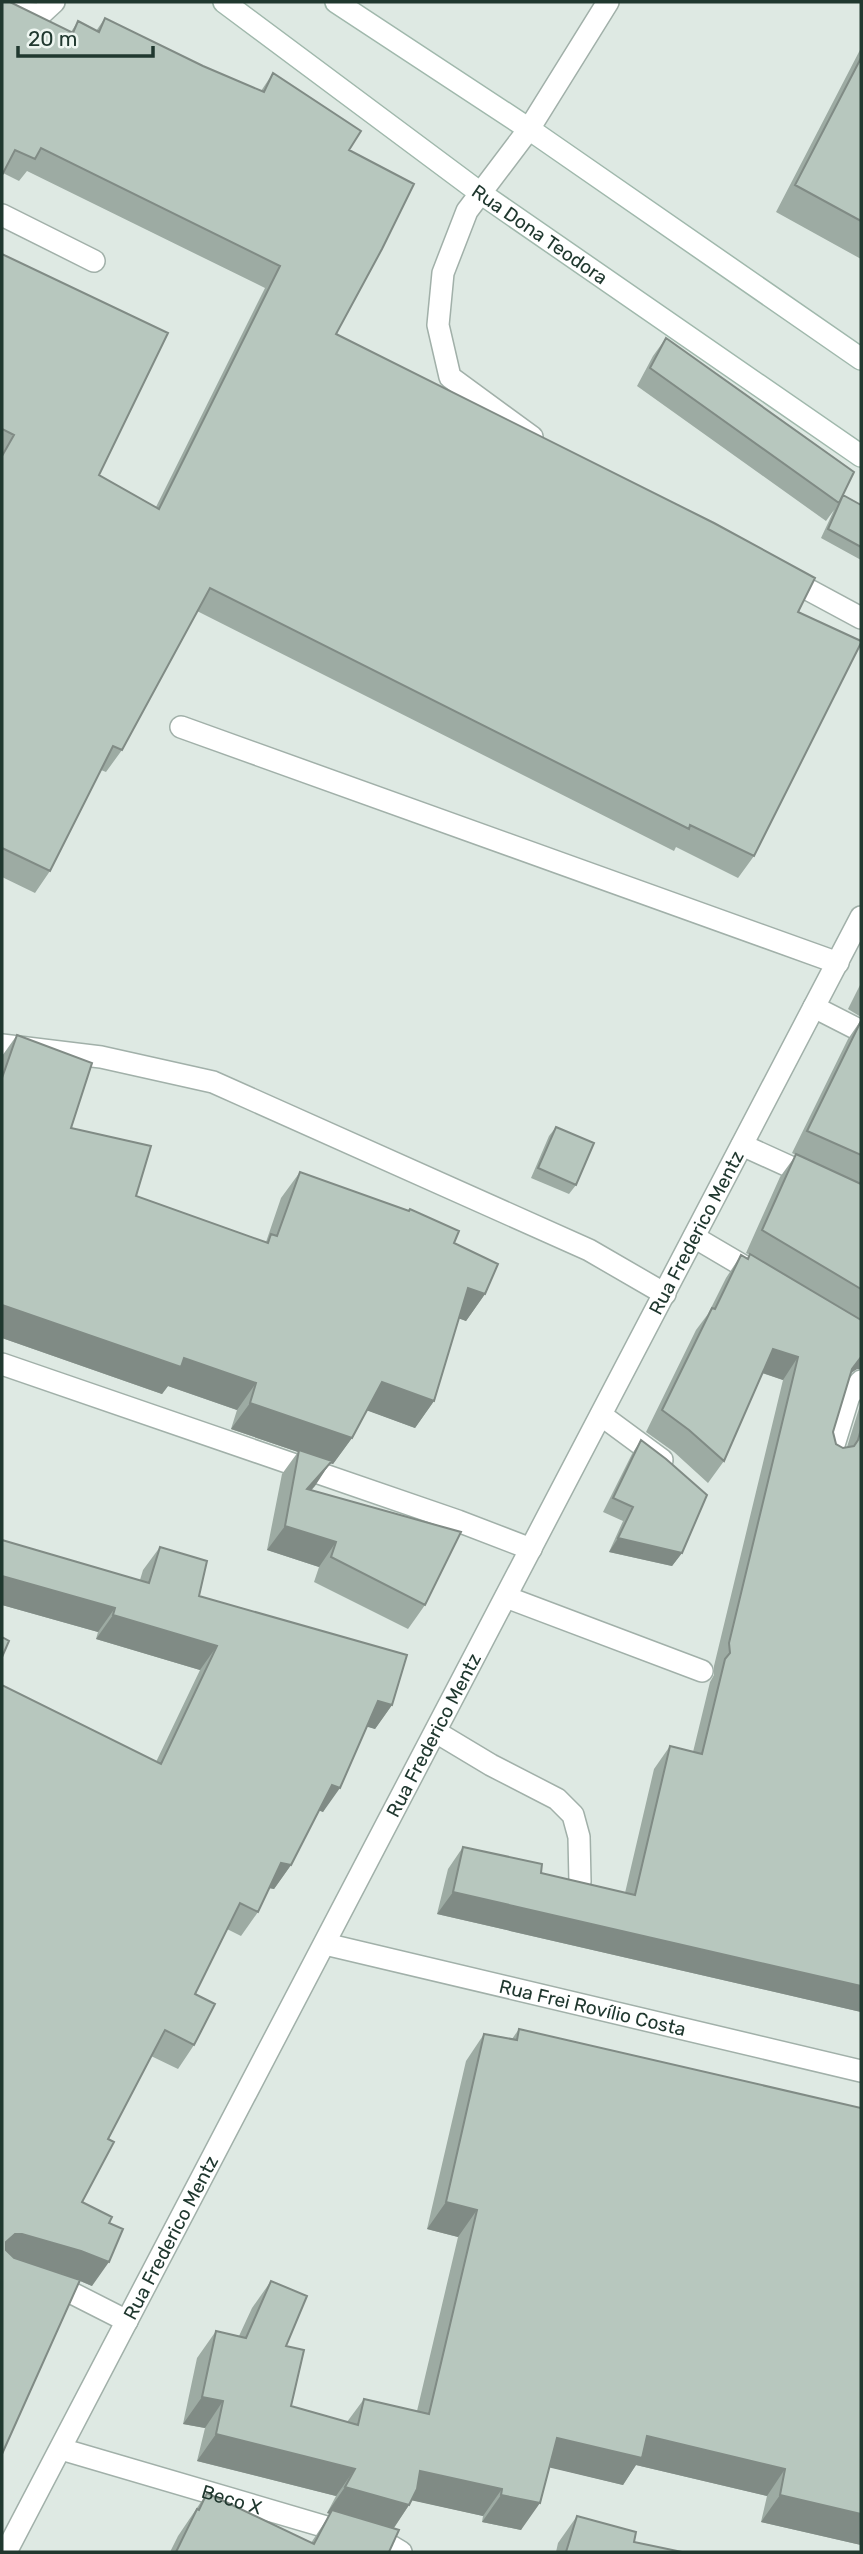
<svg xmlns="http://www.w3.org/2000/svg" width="863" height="2554" viewBox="0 0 863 2554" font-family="Rubik,sans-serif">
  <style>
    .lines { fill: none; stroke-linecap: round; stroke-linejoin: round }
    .service-casing { stroke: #a1b0a9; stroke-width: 24 }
    .minor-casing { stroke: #a1b0a9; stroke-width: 24 }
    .tertiary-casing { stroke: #a1b0a9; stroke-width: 24 }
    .secondary-casing { stroke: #a0b8ac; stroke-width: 24 }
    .service { stroke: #fff; stroke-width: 21 }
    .minor { stroke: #fff; stroke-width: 21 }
    .tertiary { stroke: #fff; stroke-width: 21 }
    .secondary { stroke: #fff; stroke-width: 21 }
    .wall { fill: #9daba3 }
    .shaded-wall { fill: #808b85 }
    .building { fill: #b7c7be; stroke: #808b85; stroke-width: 2 }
    .labels { text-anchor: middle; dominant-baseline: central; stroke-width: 5; stroke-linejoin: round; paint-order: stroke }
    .street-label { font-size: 19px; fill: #20382f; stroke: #eef6f1 }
  </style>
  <rect width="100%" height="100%" fill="#dee9e3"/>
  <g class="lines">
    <defs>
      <g id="service">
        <path d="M 532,437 L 450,377 L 438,325 L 443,273 L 467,211 L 529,129 L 608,2"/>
        <path d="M 783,576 L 861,618"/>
        <path d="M 181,727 L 838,963"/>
        <path d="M 814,1007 L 861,1031"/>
        <path d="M 2,1045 L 101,1057 L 213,1082 L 589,1250 L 665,1294"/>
        <path d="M 742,1145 L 861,1199"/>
        <path d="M 694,1237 L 762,1277"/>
        <path d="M 2,1364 L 458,1521 L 531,1549"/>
        <path d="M 601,1415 L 662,1460"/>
        <path d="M 830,1458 L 849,1396 L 861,1381"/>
        <path d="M 506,1597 L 702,1671"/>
        <path d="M 436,1732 L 491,1765 L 557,1799 L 573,1815 L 579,1837 L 580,1882"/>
        <path d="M 2,2270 L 60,2287 L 127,2321"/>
        <path id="s1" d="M 61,2449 L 391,2546 L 401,2552"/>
      </g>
      <g id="minor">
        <path d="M 2,5 L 17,13 L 41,14 L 54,2"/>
        <path d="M 2,215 L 94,261"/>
        <path id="s2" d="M 325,1944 L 861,2071"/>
      </g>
      <g id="tertiary">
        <path id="s3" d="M 6,2552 L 861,917"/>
      </g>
      <g id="secondary">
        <path id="s4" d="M 224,2 L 479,192 L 861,456"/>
        <path d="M 336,2 L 529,129 L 861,359"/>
      </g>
    </defs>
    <use href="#service" class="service-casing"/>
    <use href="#minor" class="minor-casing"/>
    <use href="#tertiary" class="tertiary-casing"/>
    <use href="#secondary" class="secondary-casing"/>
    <use href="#service" class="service"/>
    <use href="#minor" class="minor"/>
    <use href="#tertiary" class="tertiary"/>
    <use href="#secondary" class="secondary"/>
  </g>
  <path class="wall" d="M 105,18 L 203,66 L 261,91 L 273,73 L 349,150 L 336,334 L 798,612 L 754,856 L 738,878 L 676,847 L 674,851 L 197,611 L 122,750 L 106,772 L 101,770 L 50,871 L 35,893 L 2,877 L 2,254 L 99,475 L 156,507 L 265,288 L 27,171 L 19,181 L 3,173 L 71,32 L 78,21 L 96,31 Z
    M 861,48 L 861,259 L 776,212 Z
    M 666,338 L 842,497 L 861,505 L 861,560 L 821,538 L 834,510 L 826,521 L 637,386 L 653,356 Z
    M 861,983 L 861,1017 L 848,1009 Z
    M 861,1020 L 861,1369 L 857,1369 L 851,1372 L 833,1432 L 836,1444 L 843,1448 L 847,1447 L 861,1402 L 861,2012 L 437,1914 L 448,1869 L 463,1847 L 541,1873 L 625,1893 L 654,1769 L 670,1746 L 693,1752 L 710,1682 L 714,1675 L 714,1666 L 783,1380 L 762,1373 L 724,1461 L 708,1483 L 674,1452 L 646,1432 L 696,1330 L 708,1314 L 726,1278 L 741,1255 L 748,1258 L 750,1255 L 746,1253 L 780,1177 L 796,1155 L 792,1153 L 848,1039 Z
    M 17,1035 L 71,1128 L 136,1196 L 266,1242 L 281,1198 L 300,1172 L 454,1243 L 485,1294 L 466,1321 L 459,1318 L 434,1401 L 415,1428 L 367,1410 L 352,1438 L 333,1464 L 330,1463 L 311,1490 L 425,1605 L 408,1629 L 314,1582 L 319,1567 L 267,1550 L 282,1474 L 298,1452 L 231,1429 L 237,1410 L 168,1386 L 162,1394 L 2,1338 L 2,1056 Z
    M 556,1127 L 576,1185 L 569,1194 L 531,1178 L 549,1136 Z
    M 641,1440 L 682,1553 L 672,1566 L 609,1552 L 623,1521 L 603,1512 L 632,1454 Z
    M 160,1547 L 199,1596 L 392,1705 L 375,1729 L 367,1726 L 323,1812 L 319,1810 L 291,1865 L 274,1889 L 269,1888 L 258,1912 L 241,1936 L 227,1929 L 195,1994 L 194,2045 L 178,2069 L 151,2056 L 108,2139 L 82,2202 L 109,2223 L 92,2286 L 80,2281 L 2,2454 L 156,1762 L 200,1670 L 96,1639 L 98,1632 L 2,1605 L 140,1580 L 143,1570 Z
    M 519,2029 L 861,2108 L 861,2545 L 761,2522 L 767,2496 L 636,2465 L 623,2485 L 550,2467 L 521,2530 L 482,2522 L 483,2516 L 412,2500 L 409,2505 L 394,2528 L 389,2552 L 170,2552 L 178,2536 L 207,2493 L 311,2543 L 330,2514 L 327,2513 L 336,2496 L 197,2461 L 205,2428 L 183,2424 L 197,2358 L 216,2331 L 239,2336 L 252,2308 L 271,2281 L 286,2346 L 291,2406 L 347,2422 L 364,2399 L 417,2411 L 458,2237 L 427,2229 L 466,2061 L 484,2034 L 512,2039 Z
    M 577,2516 L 634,2542 L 682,2552 L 556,2552 L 558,2543 Z"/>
  <path class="shaded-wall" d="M 468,1288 L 485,1294 L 466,1321 L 449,1315 Z
    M 2,1305 L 184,1358 L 256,1383 L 237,1410 L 168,1386 L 162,1394 L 2,1338 Z
    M 773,1349 L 798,1357 L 783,1380 L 757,1371 Z
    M 861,1357 L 861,1369 L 857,1369 L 851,1373 L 837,1392 Z
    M 382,1382 L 434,1401 L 415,1428 L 363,1409 Z
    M 250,1403 L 352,1438 L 333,1464 L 330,1463 L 315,1486 L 290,1514 L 299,1450 L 298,1452 L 231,1429 Z
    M 285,1526 L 336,1542 L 319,1567 L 267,1550 Z
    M 618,1538 L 682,1553 L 672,1566 L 609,1552 Z
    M 2,1576 L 115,1608 L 98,1632 L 2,1605 Z
    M 113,1615 L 217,1646 L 200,1670 L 96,1639 Z
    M 378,1701 L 392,1705 L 375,1729 L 361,1725 Z
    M 332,1785 L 340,1788 L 323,1812 L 315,1809 Z
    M 281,1863 L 291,1865 L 274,1889 L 264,1887 Z
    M 453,1892 L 861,1986 L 861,2012 L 437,1914 Z
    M 446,2202 L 477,2210 L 458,2237 L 427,2229 Z
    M 15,2234 L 22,2234 L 81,2251 L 109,2262 L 92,2286 L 64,2274 L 6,2257 L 6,2242 Z
    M 202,2397 L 223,2401 L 205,2428 L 183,2424 Z
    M 216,2434 L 355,2469 L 336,2496 L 197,2461 Z
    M 647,2436 L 785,2469 L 767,2496 L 636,2465 L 623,2485 L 539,2465 L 557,2438 Z
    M 420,2471 L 502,2489 L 483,2516 L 401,2498 Z
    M 345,2487 L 409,2505 L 391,2532 L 332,2510 L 330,2514 L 327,2513 Z
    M 501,2495 L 540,2503 L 521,2530 L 482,2522 Z
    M 780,2495 L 861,2514 L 861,2545 L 761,2522 Z"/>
  <path class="building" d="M 2,2 L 10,2 L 73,33 L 78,21 L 99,32 L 105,18 L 203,66 L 264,92 L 273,73 L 361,131 L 349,150 L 414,184 L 382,249 L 336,334 L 714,523 L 815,578 L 798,612 L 861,641 L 861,643 L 754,856 L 690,825 L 689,829 L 210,588 L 122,750 L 113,746 L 50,871 L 2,848 L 2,456 L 14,435 L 2,429 L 2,254 L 168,333 L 99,475 L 159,509 L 280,266 L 41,148 L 35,159 L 15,150 L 2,175 Z
    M 861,58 L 861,221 L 795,185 Z
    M 666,338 L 854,472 L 839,503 L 650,368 Z
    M 843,495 L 861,505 L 861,547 L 828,529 Z
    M 861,1021 L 861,1155 L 807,1131 Z
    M 17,1035 L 92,1063 L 71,1128 L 151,1146 L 136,1196 L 268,1243 L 271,1234 L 277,1236 L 300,1172 L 409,1211 L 410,1209 L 459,1231 L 454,1243 L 498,1264 L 485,1294 L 468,1288 L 434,1401 L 382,1382 L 352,1438 L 250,1403 L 256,1383 L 184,1358 L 181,1367 L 2,1305 L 2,1078 Z
    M 556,1127 L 594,1143 L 576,1185 L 538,1168 Z
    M 796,1154 L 861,1184 L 861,1289 L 762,1230 Z
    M 750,1254 L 861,1320 L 861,1357 L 852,1369 L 833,1432 L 836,1444 L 843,1448 L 854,1446 L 858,1440 L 861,1429 L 861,1986 L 453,1892 L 463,1847 L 542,1864 L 541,1873 L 635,1895 L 670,1746 L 702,1754 L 725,1659 L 730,1653 L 729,1643 L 798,1357 L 773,1349 L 724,1461 L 689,1430 L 662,1410 L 712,1308 L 715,1309 L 741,1255 L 748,1259 Z
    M 641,1440 L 666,1459 L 707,1495 L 682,1553 L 618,1538 L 633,1507 L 613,1498 Z
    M 299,1450 L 332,1461 L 307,1489 L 461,1532 L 425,1605 L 331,1557 L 336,1542 L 285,1526 Z
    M 2,1540 L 149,1583 L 160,1547 L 207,1561 L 199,1596 L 407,1655 L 392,1705 L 378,1701 L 340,1788 L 332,1785 L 291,1865 L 281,1863 L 258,1912 L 240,1903 L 195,1994 L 215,2004 L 194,2045 L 165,2030 L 108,2139 L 114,2142 L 82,2202 L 112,2217 L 109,2223 L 123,2229 L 109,2262 L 81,2251 L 22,2234 L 15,2234 L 6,2242 L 6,2250 L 14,2258 L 80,2280 L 2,2454 L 2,1685 L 161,1764 L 217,1646 L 113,1615 L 115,1608 L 2,1576 Z
    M 2,1637 L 9,1641 L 2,1657 Z
    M 519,2029 L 861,2108 L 861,2514 L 780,2495 L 785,2469 L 647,2436 L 642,2458 L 557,2438 L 540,2503 L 501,2495 L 502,2489 L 420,2471 L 417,2489 L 409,2505 L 345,2487 L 355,2469 L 216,2434 L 223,2401 L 202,2397 L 216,2331 L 246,2338 L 271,2281 L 307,2296 L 286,2346 L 304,2350 L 291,2406 L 358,2425 L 364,2399 L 429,2414 L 477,2210 L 446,2202 L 484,2034 L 517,2040 Z
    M 207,2493 L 314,2544 L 332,2510 L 399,2530 L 389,2552 L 176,2552 L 197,2509 L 199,2510 Z
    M 577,2516 L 636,2532 L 634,2542 L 682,2552 L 566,2552 Z"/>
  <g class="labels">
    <g class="street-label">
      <text stroke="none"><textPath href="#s4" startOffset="392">Rua Dona Teodora</textPath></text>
      <text stroke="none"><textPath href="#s3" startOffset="1489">Rua Frederico Mentz</textPath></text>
      <text stroke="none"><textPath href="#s3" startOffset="922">Rua Frederico Mentz</textPath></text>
      <text stroke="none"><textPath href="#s2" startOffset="275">Rua Frei Rovílio Costa</textPath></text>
      <text stroke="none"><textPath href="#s3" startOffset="355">Rua Frederico Mentz</textPath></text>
      <text stroke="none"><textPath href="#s1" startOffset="178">Beco X</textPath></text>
    </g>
  </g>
  <rect width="863" height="2554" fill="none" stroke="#20382f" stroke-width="7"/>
  <path d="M18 46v10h135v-10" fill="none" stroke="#20382f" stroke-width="3.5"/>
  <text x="28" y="46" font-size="21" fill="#20382f" stroke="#eef6f1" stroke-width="5" paint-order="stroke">20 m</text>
</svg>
